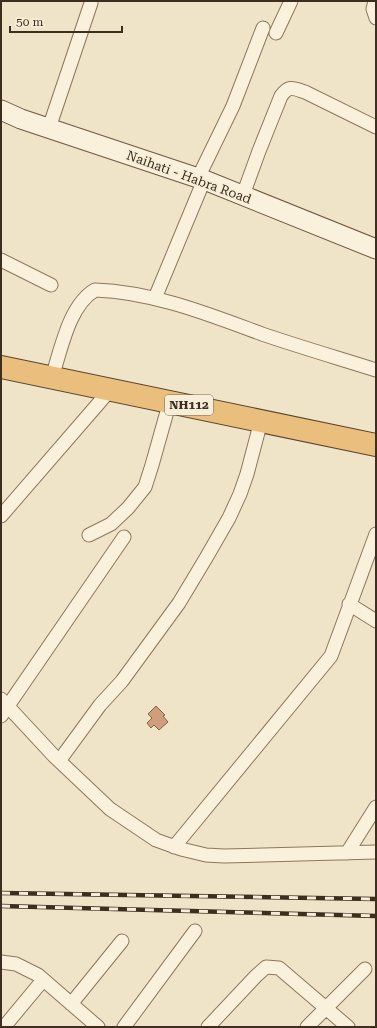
<svg xmlns="http://www.w3.org/2000/svg" width="377" height="1028" viewBox="0 0 377 1028" font-family="'Roboto Serif',serif">
  <style>
    .building { fill: #cf9f7d; stroke: #8d5f41 }
    .lines { fill: none; stroke-linecap: round; stroke-linejoin: round }
    .minor-casing { stroke: #8d765c; stroke-width: 15 }
    .secondary-casing { stroke: #6f573f; stroke-width: 21 }
    .trunk-casing { stroke: #5b4430; stroke-width: 24 }
    .minor { stroke: #faf1dc; stroke-width: 13 }
    .secondary { stroke: #faf1dc; stroke-width: 19 }
    .trunk { stroke: #eabe7c; stroke-width: 22 }
    .rail-casing { stroke: #3d2e20; stroke-width: 4.5 }
    .rail { stroke: #f7eed8; stroke-width: 3; stroke-dasharray: 9; stroke-linecap: butt }
    .labels { text-anchor: middle; dominant-baseline: central; stroke-width: 4; stroke-linejoin: round; paint-order: stroke }
    .shield { fill: #f7eed8; stroke: #756857; stroke-width: 1 }
    .shield-label { font-size: 12px; font-weight: bold; fill: #3d2e20 }
    .street-label { font-size: 13px; fill: #3d2e20; stroke: #f7eed8 }
  </style>
  <rect width="100%" height="100%" fill="#f0e4c8"/>
  <path class="building" d="M 156,706 L 165,715 L 163,716 L 168,722 L 159,730 L 154,725 L 151,728 L 147,723 L 152,718 L 148,714 Z"/>
  <g class="lines">
    <defs>
      <path id="minor" d="M 375,1 L 373,9 L 376,18
        M 276,33 L 291,1
        M 49,128 L 91,3
        M 198,178 L 233,106 L 263,28
        M 243,195 L 259,151 L 281,96 C 289,85 293,88 305,92 L 376,127
        M 1,260 L 51,285
        M 155,298 L 204,180
        M 52,377 C 61,350 69,305 95,290 C 153,292 208,314 262,334 C 300,347 338,358 376,370
        M 1,516 L 111,389
        M 89,535 L 111,524 L 128,508 L 145,487 L 152,465 L 170,401
        M 349,604 L 376,621
        M 1,699 L 54,756 L 110,809 L 156,840 L 181,849 L 206,855 L 224,856 L 376,852
        M 1,716 L 124,537
        M 59,761 L 100,705 L 122,681 L 179,603 L 206,558 L 229,518 L 240,494 L 247,474 L 261,421
        M 174,847 L 331,656 L 376,534
        M 347,853 L 376,807
        M 1,962 L 16,964 L 38,975 L 98,1027
        M 71,1004 L 122,941
        M 4,1027 L 43,980
        M 124,1027 L 195,931
        M 208,1027 L 256,976 L 266,967 L 279,968 L 348,1027
        M 307,1027 L 365,969"/>
      <path id="secondary" d="M 1,110 L 21,119 L 207,181 L 376,249"/>
      <path id="trunk" d="M 1,367 L 376,445"/>
    </defs>
    <use href="#minor" class="minor-casing"/>
    <use href="#secondary" class="secondary-casing"/>
    <use href="#trunk" class="trunk-casing"/>
    <use href="#minor" class="minor"/>
    <use href="#secondary" class="secondary"/>
    <use href="#trunk" class="trunk"/>
    <defs>
      <path id="rail" d="M 1,893 L 376,899
        M 1,906 L 376,916"/>
    </defs>
    <use href="#rail" class="rail-casing"/>
    <use href="#rail" class="rail"/>
  </g>
  <g class="labels">
    <rect class="shield" x="165" y="395" width="48" height="20" rx="3"/>
    <g class="shield-label">
      <text x="189" y="405">NH112</text>
    </g>
    <g class="street-label">
      <text transform="translate(189 177) rotate(20)">Naihati - Habra Road</text>
    </g>
  </g>
  <rect width="377" height="1028" fill="none" stroke="#3d2e20" stroke-width="4"/>
  <path d="M10 26v6h112v-6" fill="none" stroke="#3d2e20" stroke-width="2"/>
  <text x="16" y="26" font-size="12" fill="#3d2e20" stroke="#f7eed8" stroke-width="3" paint-order="stroke">50 m</text>
</svg>
